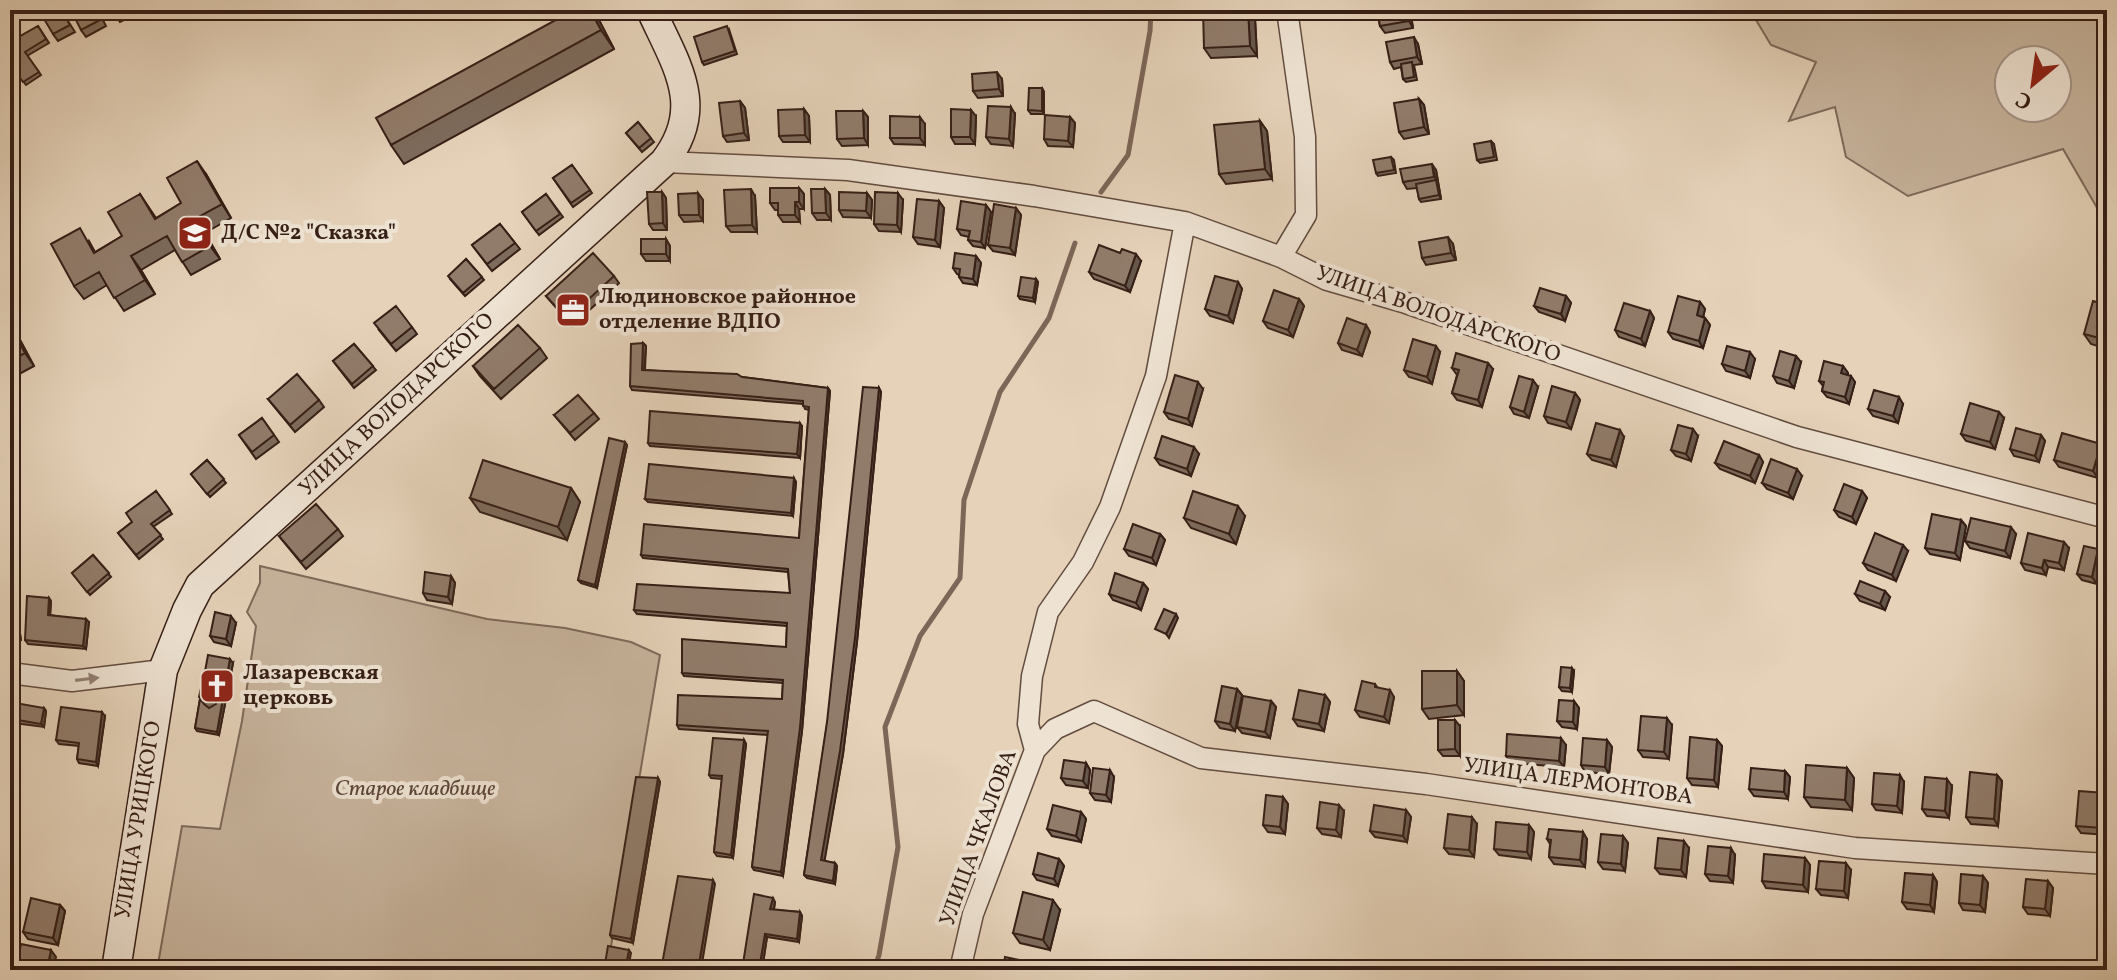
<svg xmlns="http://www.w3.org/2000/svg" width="2117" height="980" viewBox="0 0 2117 980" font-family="Vollkorn,serif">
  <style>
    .green { fill: #c7b49d; stroke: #7e6a5a; stroke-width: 2; fill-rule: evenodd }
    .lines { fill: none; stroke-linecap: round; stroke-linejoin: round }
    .stream { stroke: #7c6657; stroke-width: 5 }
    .street-casing { stroke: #624c3f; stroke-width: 23 }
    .secondary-casing { stroke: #361f16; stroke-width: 31 }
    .street { stroke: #eee2d2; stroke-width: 20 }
    .secondary { stroke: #eee2d2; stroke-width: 28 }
    .wall { fill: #7d6b5c; stroke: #361f16; stroke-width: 2 }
    .shaded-wall { fill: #66574b; stroke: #361f16; stroke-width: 2 }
    .building { fill: #917c6b; stroke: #361f16; stroke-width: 2 }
    .oneway { fill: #928074 }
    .labels { text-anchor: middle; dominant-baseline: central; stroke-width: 8; stroke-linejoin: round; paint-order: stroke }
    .poi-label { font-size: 22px; font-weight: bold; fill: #361f16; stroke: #eee2d2; text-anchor: start }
    .street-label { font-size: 22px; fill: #361f16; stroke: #eee2d2 }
    .park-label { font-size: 22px; font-style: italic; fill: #5a4438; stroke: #eee2d2 }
  </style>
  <rect width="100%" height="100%" fill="#e5d2b9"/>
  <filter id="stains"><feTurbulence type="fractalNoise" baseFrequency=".0025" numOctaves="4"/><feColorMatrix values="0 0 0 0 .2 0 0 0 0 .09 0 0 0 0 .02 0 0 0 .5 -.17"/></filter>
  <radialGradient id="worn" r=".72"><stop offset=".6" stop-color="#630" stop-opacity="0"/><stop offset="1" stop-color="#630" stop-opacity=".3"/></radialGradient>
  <path class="green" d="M 1750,10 L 2107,10 L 2107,225 L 2063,149 L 1908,196 L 1846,157 L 1835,107 L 1789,121 L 1816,62 L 1771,45 ZM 2009,60 L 2057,60 L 2057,108 L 2009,108 Z
    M 260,566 L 487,619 L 565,628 L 631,642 L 660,655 L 607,970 L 157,970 L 182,826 L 220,829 L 242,721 L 256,626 L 247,612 L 260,583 Z"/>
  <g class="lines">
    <path class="stream" d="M 1101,192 L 1128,155 L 1150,31 L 1151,10
      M 874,970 L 879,955 L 898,847 L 885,727 L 920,636 L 960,578 L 964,500 L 1000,392 L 1049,318 L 1075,243"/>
    <defs>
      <path id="street" d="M 664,162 L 848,170 L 1034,196 L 1185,222 L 1281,257 L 1327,280 L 1406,303 L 1797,437 L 2107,518
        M 1281,257 L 1306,215 L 1305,137 L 1287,10
        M 10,673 L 72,681 L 163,670
        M 1035,750 L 1028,724 L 1032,676 L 1048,612 L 1083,562 L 1110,507 L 1156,376 L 1185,222
        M 960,970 L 973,914 L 1035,750 L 1055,729 L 1094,711 L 1201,758 L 1426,784 L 1855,848 L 2107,864"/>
      <path id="secondary" d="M 116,970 L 163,670 L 187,610 L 200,585 L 664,162 C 707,107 676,65 651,10"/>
    </defs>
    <use href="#street" class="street-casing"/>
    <use href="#secondary" class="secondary-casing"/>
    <use href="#street" class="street"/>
    <use href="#secondary" class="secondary"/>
  </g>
  <path class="wall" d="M 61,10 L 75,32 L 58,41 L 53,34 Z
    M 98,10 L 106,26 L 86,37 L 81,30 Z
    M 112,10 L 144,10 L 120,22 Z
    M 407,10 L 432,10 L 414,19 Z
    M 863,10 L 880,10 L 865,13 Z
    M 1377,10 L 1410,10 L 1413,28 L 1385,33 L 1380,26 Z
    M 1255,18 L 1257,56 L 1211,58 L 1204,48 Z
    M 600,22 L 614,49 L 404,164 L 391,145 Z
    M 38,26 L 49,43 L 27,56 L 41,75 L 26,85 L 17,73 L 10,78 L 10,42 Z
    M 729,29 L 737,54 L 704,65 L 702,62 Z
    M 1418,44 L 1422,64 L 1414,65 L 1417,80 L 1406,82 L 1403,79 L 1401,67 L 1394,69 L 1390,62 Z
    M 1002,79 L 1003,96 L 978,98 L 973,91 Z
    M 1042,88 L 1044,92 L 1044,114 L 1031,114 L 1028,110 Z
    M 1419,99 L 1424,105 L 1429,134 L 1404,139 L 1399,132 Z
    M 740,101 L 745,108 L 749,140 L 727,142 L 723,136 Z
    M 804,109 L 809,116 L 810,142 L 783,142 L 779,136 Z
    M 863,111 L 868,117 L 868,145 L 842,146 L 837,139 Z
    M 1015,114 L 1013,146 L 991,144 L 986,137 Z
    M 976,116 L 975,144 L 955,144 L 951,137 Z
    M 1070,117 L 1075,123 L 1073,147 L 1048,146 L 1044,139 Z
    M 1260,121 L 1267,131 L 1272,179 L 1226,184 L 1219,174 Z
    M 638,122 L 654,142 L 642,152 L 626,133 Z
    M 925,124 L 925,145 L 894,144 L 890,138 Z
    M 1491,141 L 1494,144 L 1497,160 L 1480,163 L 1477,160 Z
    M 1391,157 L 1394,160 L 1396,173 L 1378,176 L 1376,173 Z
    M 572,165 L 592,193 L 573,207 L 553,178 Z
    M 1436,170 L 1441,199 L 1421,202 L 1419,199 L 1417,188 L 1407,189 L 1403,182 Z
    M 206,174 L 231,218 L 205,233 L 220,259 L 191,275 L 175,250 L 141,270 L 155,294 L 124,311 L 107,285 L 84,299 L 74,286 L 89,241 L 95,252 L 122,236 L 140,194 L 156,218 L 181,203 Z
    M 799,188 L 804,194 L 804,209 L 799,209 L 800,222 L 783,222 L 778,215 L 778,210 L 775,210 L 770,203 Z
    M 825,189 L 830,195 L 831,220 L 817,220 L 812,213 Z
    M 662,192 L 666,198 L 667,230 L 653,230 L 649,224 Z
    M 698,193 L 703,200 L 703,221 L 684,222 L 679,215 Z
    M 867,193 L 872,200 L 871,218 L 843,217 L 839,210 Z
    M 546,194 L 563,217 L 539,235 L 522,212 Z
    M 755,196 L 757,232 L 731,232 L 726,226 Z
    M 903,200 L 901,232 L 879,231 L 874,224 Z
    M 939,201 L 944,208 L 940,247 L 918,244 L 913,237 Z
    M 986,205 L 991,212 L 985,248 L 973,246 L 968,240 L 969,237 L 961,235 L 957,229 Z
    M 1016,208 L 1021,215 L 1015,255 L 993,251 L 988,245 Z
    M 500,224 L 520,249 L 492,271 L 472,245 Z
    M 666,239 L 670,246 L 670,261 L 646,261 L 641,254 Z
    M 1453,244 L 1456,260 L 1426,265 L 1422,258 Z
    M 976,256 L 981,263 L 977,285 L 963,283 L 959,277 L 959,275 L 957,274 L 953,268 Z
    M 466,259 L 484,280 L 465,296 L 450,279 Z
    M 1141,261 L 1130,292 L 1094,279 L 1089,272 Z
    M 614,276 L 619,283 L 572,326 L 546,296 Z
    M 1036,279 L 1038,282 L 1035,302 L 1020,299 L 1018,296 Z
    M 1238,282 L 1242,289 L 1233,323 L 1210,316 L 1205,309 Z
    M 1566,296 L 1571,303 L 1565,321 L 1539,312 L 1534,306 Z
    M 1299,299 L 1304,306 L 1293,337 L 1268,328 L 1263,321 Z
    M 1700,302 L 1705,309 L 1703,317 L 1705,318 L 1710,325 L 1703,348 L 1673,339 L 1668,332 Z
    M 2107,305 L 2107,349 L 2091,344 L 2084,334 Z
    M 1650,311 L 1654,318 L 1645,346 L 1619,337 L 1615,330 Z
    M 10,325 L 19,338 L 34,366 L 10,379 Z
    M 1366,325 L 1370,332 L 1362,356 L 1342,350 L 1338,343 Z
    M 412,327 L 417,334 L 396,351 L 379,330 Z
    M 643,343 L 646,346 L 645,370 L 742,377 L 828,388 L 830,391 L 802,731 L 783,876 L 754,870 L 752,867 L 768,735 L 679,729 L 677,725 L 782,699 L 783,683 L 684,676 L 682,673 L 786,647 L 787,626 L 637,614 L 634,610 L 790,593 L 788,572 L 643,558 L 641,555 L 799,538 L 809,410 L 805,409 L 803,404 L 632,390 L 630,386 Z
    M 354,344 L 376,370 L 354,388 L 333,361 Z
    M 540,348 L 547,358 L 501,399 L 480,376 L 473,366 Z
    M 1440,352 L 1432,384 L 1409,377 L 1404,370 Z
    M 1755,359 L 1750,378 L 1726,371 L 1722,364 Z
    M 1801,362 L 1794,388 L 1777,383 L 1773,376 Z
    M 1843,366 L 1848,373 L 1847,375 L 1855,382 L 1849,404 L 1827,397 L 1822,391 L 1823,386 L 1819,381 Z
    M 1452,368 L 1493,369 L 1482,407 L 1457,400 L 1452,393 L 1457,375 Z
    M 1538,387 L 1529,418 L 1514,414 L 1510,407 Z
    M 879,388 L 881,392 L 857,642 L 843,754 L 824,861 L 835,863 L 837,866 L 835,884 L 807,878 L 804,875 Z
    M 1203,389 L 1192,426 L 1169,419 L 1164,412 Z
    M 1575,393 L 1580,400 L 1571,429 L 1548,423 L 1544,416 Z
    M 268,399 L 319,400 L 324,407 L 295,432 Z
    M 1903,404 L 1898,423 L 1873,416 L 1868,409 Z
    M 594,413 L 599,419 L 575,440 L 554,415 Z
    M 262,418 L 279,442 L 256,459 L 239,435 Z
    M 2004,418 L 1995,449 L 1966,441 L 1961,434 Z
    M 802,426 L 800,458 L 650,446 L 648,443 Z
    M 2041,435 L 2045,441 L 2039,462 L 2014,456 L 2010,449 Z
    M 1698,436 L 1691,461 L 1676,456 L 1671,450 Z
    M 1624,437 L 1616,467 L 1592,460 L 1587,454 Z
    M 2101,444 L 2106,451 L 2098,478 L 2059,467 L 2054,460 Z
    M 627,445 L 597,588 L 581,583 L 578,580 Z
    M 1199,454 L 1191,476 L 1160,465 L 1155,458 Z
    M 1759,455 L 1763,462 L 1755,483 L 1720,469 L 1715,463 Z
    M 207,460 L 226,483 L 210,497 L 191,474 Z
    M 1802,476 L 1793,499 L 1767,489 L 1762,483 Z
    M 796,482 L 793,516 L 648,502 L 645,499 Z
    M 571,488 L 580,502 L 567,540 L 480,512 L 470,498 Z
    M 156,491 L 172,514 L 153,527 L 163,539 L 139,559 L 118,533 L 132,522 Z
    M 1862,491 L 1867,498 L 1856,524 L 1839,517 L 1834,510 Z
    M 1245,516 L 1236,544 L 1191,528 L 1184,518 Z
    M 1961,520 L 1966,526 L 1960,560 L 1930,554 L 1925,548 Z
    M 338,529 L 343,536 L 306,569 L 279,536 Z
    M 1160,534 L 1165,540 L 1156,565 L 1129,556 L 1124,549 Z
    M 2016,534 L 2010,558 L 1970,548 L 1965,541 Z
    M 2069,548 L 2064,570 L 2048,567 L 2046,575 L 2025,570 L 2021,563 Z
    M 1908,551 L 1896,581 L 1868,570 L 1863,563 Z
    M 93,555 L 111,577 L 90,595 L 72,573 Z
    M 2103,556 L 2097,584 L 2082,580 L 2077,574 Z
    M 451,576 L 455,583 L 452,604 L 427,600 L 423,593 Z
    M 1143,583 L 1148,589 L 1141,610 L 1113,600 L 1109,594 Z
    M 1855,594 L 1890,597 L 1885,610 L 1860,601 Z
    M 49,598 L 51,601 L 50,615 L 89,622 L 86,649 L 28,644 L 25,640 Z
    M 10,605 L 16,608 L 21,640 L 10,641 Z
    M 236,623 L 231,646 L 214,642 L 210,636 Z
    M 233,663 L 219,735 L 197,731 L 195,728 L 200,699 Z
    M 1457,671 L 1464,681 L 1464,715 L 1429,719 L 1422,709 Z
    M 1574,671 L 1572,692 L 1562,691 L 1559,687 Z
    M 1375,684 L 1378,688 L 1394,697 L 1389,723 L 1360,717 L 1355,710 Z
    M 1237,689 L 1242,695 L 1235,731 L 1220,728 L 1215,721 Z
    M 1325,695 L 1330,702 L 1324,731 L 1298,726 L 1293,719 Z
    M 1271,701 L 1276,707 L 1270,738 L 1242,733 L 1237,727 Z
    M 1574,701 L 1579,708 L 1577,729 L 1562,727 L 1557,721 Z
    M 44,708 L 46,711 L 44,727 L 14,723 L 12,719 Z
    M 105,716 L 98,766 L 79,763 L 77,759 L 79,746 L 59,744 L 56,740 Z
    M 1672,725 L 1669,759 L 1643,757 L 1638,750 Z
    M 1460,726 L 1460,756 L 1443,756 L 1438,750 Z
    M 744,740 L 746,744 L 733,858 L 717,856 L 714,852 L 722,779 L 711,778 L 709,775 Z
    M 1607,740 L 1612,747 L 1609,774 L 1585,772 L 1581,765 Z
    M 1717,740 L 1722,746 L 1718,787 L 1692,785 L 1687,778 Z
    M 1566,745 L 1564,767 L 1511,763 L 1506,756 Z
    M 1086,763 L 1090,770 L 1088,788 L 1066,785 L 1061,778 Z
    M 1847,768 L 1854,778 L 1852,810 L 1811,807 L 1804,797 Z
    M 1785,771 L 1790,777 L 1788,799 L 1754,796 L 1749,789 Z
    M 1997,775 L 2002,781 L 1998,826 L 1971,824 L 1966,817 Z
    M 1114,777 L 1111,802 L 1095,800 L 1090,793 Z
    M 658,778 L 660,782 L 633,943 L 612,938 L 610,935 Z
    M 1904,782 L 1902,813 L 1876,810 L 1872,804 Z
    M 1952,786 L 1949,818 L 1927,816 L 1922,809 Z
    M 2105,793 L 2107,796 L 2107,835 L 2081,833 L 2076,826 Z
    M 1283,797 L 1288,804 L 1285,834 L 1268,832 L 1263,825 Z
    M 1406,810 L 1411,817 L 1407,842 L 1375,837 L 1370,831 Z
    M 1344,811 L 1341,837 L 1322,834 L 1317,828 Z
    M 1081,812 L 1086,819 L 1081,842 L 1052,836 L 1047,829 Z
    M 1477,824 L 1474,857 L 1449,854 L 1444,848 Z
    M 1529,825 L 1534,832 L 1531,859 L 1499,855 L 1494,849 Z
    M 1623,836 L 1628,843 L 1625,871 L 1603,869 L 1598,862 Z
    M 1547,839 L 1587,839 L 1585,867 L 1554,864 L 1549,857 L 1550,844 Z
    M 1689,848 L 1686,877 L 1660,874 L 1655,868 Z
    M 1735,855 L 1733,883 L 1710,881 L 1705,874 Z
    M 1805,858 L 1810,865 L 1808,892 L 1766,888 L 1762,881 Z
    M 1059,859 L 1064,866 L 1058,886 L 1037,880 L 1033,874 Z
    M 1851,870 L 1848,898 L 1821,895 L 1816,889 Z
    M 1933,875 L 1937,882 L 1934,912 L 1907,909 L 1902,902 Z
    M 1983,876 L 1988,883 L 1985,912 L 1963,910 L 1959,903 Z
    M 2048,881 L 2053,888 L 2050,916 L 2028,914 L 2023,907 Z
    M 775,902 L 774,910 L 800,912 L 802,916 L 799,942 L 767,937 L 762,970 L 742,970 Z
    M 60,905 L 65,911 L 58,945 L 28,939 L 23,932 Z
    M 1060,910 L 1050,950 L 1020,943 L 1013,933 Z"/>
  <path class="shaded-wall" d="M 590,10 L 600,22 L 614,49 L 601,30 Z
    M 1248,10 L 1255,18 L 1257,56 L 1250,46 Z
    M 1407,10 L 1410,10 L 1413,28 L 1409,21 Z
    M 1414,37 L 1418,44 L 1422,64 L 1417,57 Z
    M 997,72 L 1002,79 L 1003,96 L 999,89 Z
    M 1042,88 L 1044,92 L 1044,114 L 1042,111 Z
    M 1419,99 L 1424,105 L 1429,134 L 1424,127 Z
    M 740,101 L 745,108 L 749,140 L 744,133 Z
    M 1011,107 L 1015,114 L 1013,146 L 1009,139 Z
    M 804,109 L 809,116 L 810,142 L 805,135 Z
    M 971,110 L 976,116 L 975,144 L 970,137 Z
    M 863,111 L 868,117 L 868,145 L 864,138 Z
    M 920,117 L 925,124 L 925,145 L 920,138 Z
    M 1070,117 L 1075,123 L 1073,147 L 1068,141 Z
    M 1260,121 L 1267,131 L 1272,179 L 1265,169 Z
    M 197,161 L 206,174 L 231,218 L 222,204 Z
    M 1432,164 L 1436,170 L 1441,199 L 1439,195 Z
    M 799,188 L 804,194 L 804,209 L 799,202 Z
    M 751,189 L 755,196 L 757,232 L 752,225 Z
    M 825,189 L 830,195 L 831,220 L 826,213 Z
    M 662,192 L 666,198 L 667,230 L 663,223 Z
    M 698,193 L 703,200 L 703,221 L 699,215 Z
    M 867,193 L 872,200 L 871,218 L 866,211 Z
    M 898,193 L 903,200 L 901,232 L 897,225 Z
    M 939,201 L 944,208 L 940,247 L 935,240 Z
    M 795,202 L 799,209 L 800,222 L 795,215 Z
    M 986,205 L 991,212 L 985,248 L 981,242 Z
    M 1016,208 L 1021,215 L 1015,255 L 1010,248 Z
    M 195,219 L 205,233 L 220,259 L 210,246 Z
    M 1448,237 L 1453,244 L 1456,260 L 1451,253 Z
    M 666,239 L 670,246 L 670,261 L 666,254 Z
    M 1136,254 L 1141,261 L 1130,292 L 1125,286 Z
    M 131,256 L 141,270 L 155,294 L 145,280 Z
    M 976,256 L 981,263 L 977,285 L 973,279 Z
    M 1036,279 L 1038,282 L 1035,302 L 1033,298 Z
    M 1238,282 L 1242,289 L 1233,323 L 1228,316 Z
    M 1566,296 L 1571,303 L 1565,321 L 1561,314 Z
    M 1299,299 L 1304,306 L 1293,337 L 1288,330 Z
    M 1700,302 L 1705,309 L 1702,322 L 1697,315 Z
    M 1650,311 L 1654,318 L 1645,346 L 1641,339 Z
    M 1705,318 L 1710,325 L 1703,348 L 1699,341 Z
    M 10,325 L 19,338 L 34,366 L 25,353 Z
    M 1366,325 L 1370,332 L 1362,356 L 1357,350 Z
    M 643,343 L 646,346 L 644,373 L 642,370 Z
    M 1436,346 L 1440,352 L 1432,384 L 1427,377 Z
    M 1750,352 L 1755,359 L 1750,378 L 1745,371 Z
    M 1796,356 L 1801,362 L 1794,388 L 1789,381 Z
    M 1488,363 L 1493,369 L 1482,407 L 1478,400 Z
    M 1843,366 L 1848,373 L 1846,380 L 1841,373 Z
    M 1851,376 L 1855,382 L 1849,404 L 1845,397 Z
    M 1533,380 L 1538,387 L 1529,418 L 1524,412 Z
    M 1198,382 L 1203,389 L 1192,426 L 1188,419 Z
    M 828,388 L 830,391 L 802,731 L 783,876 L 781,872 Z
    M 879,388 L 881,392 L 857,642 L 843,754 L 824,864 L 821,860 Z
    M 1575,393 L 1580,400 L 1571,429 L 1566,422 Z
    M 1899,397 L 1903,404 L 1898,423 L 1893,416 Z
    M 1999,412 L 2004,418 L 1995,449 L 1990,442 Z
    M 800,423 L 802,426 L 800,458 L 797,454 Z
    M 1693,429 L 1698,436 L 1691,461 L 1686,454 Z
    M 1620,430 L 1624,437 L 1616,467 L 1611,460 Z
    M 2041,435 L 2045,441 L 2039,462 L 2035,456 Z
    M 625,442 L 627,445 L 597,588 L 595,585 Z
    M 2101,444 L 2106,451 L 2098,478 L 2093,471 Z
    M 1194,447 L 1199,454 L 1191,476 L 1187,469 Z
    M 1759,455 L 1763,462 L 1755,483 L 1750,476 Z
    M 1797,469 L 1802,476 L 1793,499 L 1788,493 Z
    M 794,478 L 796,482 L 793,516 L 791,513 Z
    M 571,488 L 580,502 L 567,540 L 558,527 Z
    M 1862,491 L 1867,498 L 1856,524 L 1852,517 Z
    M 1238,506 L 1245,516 L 1236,544 L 1229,534 Z
    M 1961,520 L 1966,526 L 1960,560 L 1955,553 Z
    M 2011,527 L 2016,534 L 2010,558 L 2005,551 Z
    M 1160,534 L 1165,540 L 1156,565 L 1152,558 Z
    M 2064,542 L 2069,548 L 2064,570 L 2059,563 Z
    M 1903,545 L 1908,551 L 1896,581 L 1892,575 Z
    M 2098,549 L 2103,556 L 2097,584 L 2092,577 Z
    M 2044,560 L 2048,567 L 2046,575 L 2042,568 Z
    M 451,576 L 455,583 L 452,604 L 448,597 Z
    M 1143,583 L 1148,589 L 1141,610 L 1136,603 Z
    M 1885,591 L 1890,597 L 1885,610 L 1880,604 Z
    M 49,598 L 51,601 L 50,618 L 48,615 Z
    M 14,604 L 16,608 L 21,640 L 18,636 Z
    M 1176,614 L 1178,618 L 1169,638 L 1166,634 Z
    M 231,616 L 236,623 L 231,646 L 226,639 Z
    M 86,619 L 89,622 L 86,649 L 83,646 Z
    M 230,659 L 233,663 L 219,735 L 217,732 Z
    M 1572,668 L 1574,671 L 1572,692 L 1570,688 Z
    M 1457,671 L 1464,681 L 1464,715 L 1457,705 Z
    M 1237,689 L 1242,695 L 1235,731 L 1230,724 Z
    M 1390,690 L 1394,697 L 1389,723 L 1384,717 Z
    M 1325,695 L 1330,702 L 1324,731 L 1319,724 Z
    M 1271,701 L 1276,707 L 1270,738 L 1265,732 Z
    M 1574,701 L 1579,708 L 1577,729 L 1573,722 Z
    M 44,708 L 46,711 L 44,727 L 41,724 Z
    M 102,712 L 105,716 L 98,766 L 96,762 Z
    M 1667,718 L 1672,725 L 1669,759 L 1664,752 Z
    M 1455,720 L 1460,726 L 1460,756 L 1455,749 Z
    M 1561,738 L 1566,745 L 1564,767 L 1559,761 Z
    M 744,740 L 746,744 L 733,858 L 731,855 Z
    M 1607,740 L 1612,747 L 1609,774 L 1605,767 Z
    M 1717,740 L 1722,746 L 1718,787 L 1714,780 Z
    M 1086,763 L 1090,770 L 1088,788 L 1083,781 Z
    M 1847,768 L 1854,778 L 1852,810 L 1845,800 Z
    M 1110,770 L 1114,777 L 1111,802 L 1106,795 Z
    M 1785,771 L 1790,777 L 1788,799 L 1784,792 Z
    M 1900,775 L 1904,782 L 1902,813 L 1897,806 Z
    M 1997,775 L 2002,781 L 1998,826 L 1994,819 Z
    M 658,778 L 660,782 L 633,943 L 631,939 Z
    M 1947,779 L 1952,786 L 1949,818 L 1945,811 Z
    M 2105,793 L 2107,796 L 2107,835 L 2102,828 Z
    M 1283,797 L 1288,804 L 1285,834 L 1280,827 Z
    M 1339,805 L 1344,811 L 1341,837 L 1336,830 Z
    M 1406,810 L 1411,817 L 1407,842 L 1403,836 Z
    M 1081,812 L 1086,819 L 1081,842 L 1076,836 Z
    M 1472,817 L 1477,824 L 1474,857 L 1469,850 Z
    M 1529,825 L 1534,832 L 1531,859 L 1527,852 Z
    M 1583,832 L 1587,839 L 1585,867 L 1580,860 Z
    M 1623,836 L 1628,843 L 1625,871 L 1621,864 Z
    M 1684,841 L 1689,848 L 1686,877 L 1681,870 Z
    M 1731,848 L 1735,855 L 1733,883 L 1728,876 Z
    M 1805,858 L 1810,865 L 1808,892 L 1803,885 Z
    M 1059,859 L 1064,866 L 1058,886 L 1054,879 Z
    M 835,863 L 837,866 L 835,884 L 833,881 Z
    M 1846,863 L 1851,870 L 1848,898 L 1844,891 Z
    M 1933,875 L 1937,882 L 1934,912 L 1930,905 Z
    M 1983,876 L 1988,883 L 1985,912 L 1980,905 Z
    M 713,880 L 715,884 L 701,970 L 698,970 Z
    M 2048,881 L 2053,888 L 2050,916 L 2045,909 Z
    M 773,898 L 775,902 L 773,913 L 770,909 Z
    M 1053,900 L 1060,910 L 1050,950 L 1043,940 Z
    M 60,905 L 65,911 L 58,945 L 53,938 Z
    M 800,912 L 802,916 L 799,942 L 797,939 Z
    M 765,934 L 767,937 L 762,970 L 759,970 Z
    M 51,950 L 56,957 L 53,970 L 47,970 Z
    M 629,950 L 631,953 L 628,970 L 625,970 Z"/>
  <path class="building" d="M 61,10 L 70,25 L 53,34 L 44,19 Z
    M 71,10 L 97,10 L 102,19 L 81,30 Z
    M 112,10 L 126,10 L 115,15 Z
    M 574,10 L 590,10 L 601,30 L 391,145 L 376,118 Z
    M 1203,10 L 1248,10 L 1250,46 L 1204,48 Z
    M 1377,10 L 1407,10 L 1409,21 L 1380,26 Z
    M 38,26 L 46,39 L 25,52 L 39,72 L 23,82 L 14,70 L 10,73 L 10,42 Z
    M 727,26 L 735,51 L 702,62 L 694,37 Z
    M 1414,37 L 1417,57 L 1390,62 L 1386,42 Z
    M 1412,62 L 1414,77 L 1403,79 L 1401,64 Z
    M 997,72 L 999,89 L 973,91 L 972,74 Z
    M 1029,88 L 1042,88 L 1042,111 L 1028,110 Z
    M 1419,99 L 1424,127 L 1399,132 L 1394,103 Z
    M 740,101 L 744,133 L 723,136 L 719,103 Z
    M 988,106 L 1011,107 L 1009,139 L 986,137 Z
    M 804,109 L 805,135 L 779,136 L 778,110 Z
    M 951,109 L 971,110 L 970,137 L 951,137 Z
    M 836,111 L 863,111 L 864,138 L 837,139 Z
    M 1045,115 L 1070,117 L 1068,141 L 1044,139 Z
    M 890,116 L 920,117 L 920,138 L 890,138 Z
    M 1260,121 L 1265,169 L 1219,174 L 1214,125 Z
    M 638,122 L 651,138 L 639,148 L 626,133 Z
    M 1491,141 L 1494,157 L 1477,160 L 1474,144 Z
    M 1391,157 L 1394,170 L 1376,173 L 1373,160 Z
    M 197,161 L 222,204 L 195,219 L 210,246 L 182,262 L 167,236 L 131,256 L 145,280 L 114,298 L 99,272 L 74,286 L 51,244 L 80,228 L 94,253 L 122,236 L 108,212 L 140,194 L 155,219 L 181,203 L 167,178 Z
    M 1432,164 L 1434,177 L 1403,182 L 1400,169 Z
    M 572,165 L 590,190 L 571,203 L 553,178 Z
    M 1436,180 L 1439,195 L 1419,199 L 1416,184 Z
    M 770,188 L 799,188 L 799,202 L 795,202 L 795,215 L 778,215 L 778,203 L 770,203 Z
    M 751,189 L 752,225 L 726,226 L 724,190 Z
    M 811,189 L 825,189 L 826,213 L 812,213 Z
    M 647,192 L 662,192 L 663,223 L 649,224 Z
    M 839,192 L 867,193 L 866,211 L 839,210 Z
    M 875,192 L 898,193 L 897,225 L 874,224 Z
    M 698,193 L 699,215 L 679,215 L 678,194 Z
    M 546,194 L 560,214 L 536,231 L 522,212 Z
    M 917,199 L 939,201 L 935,240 L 913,237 Z
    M 961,201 L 986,205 L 981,242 L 968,240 L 970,231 L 957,229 Z
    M 994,204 L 1016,208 L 1010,248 L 988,245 Z
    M 500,224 L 515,243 L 487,264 L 472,245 Z
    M 1448,237 L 1451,253 L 1422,258 L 1419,242 Z
    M 641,239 L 666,239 L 666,254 L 641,254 Z
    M 1099,245 L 1120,253 L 1122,249 L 1136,254 L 1125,286 L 1089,272 Z
    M 593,253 L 614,276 L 567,319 L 546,296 Z
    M 955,253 L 976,256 L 973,279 L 959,277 L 960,269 L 953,268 Z
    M 466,259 L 482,277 L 463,293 L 448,276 Z
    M 1215,276 L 1238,282 L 1228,316 L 1205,309 Z
    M 1021,277 L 1036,279 L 1033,298 L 1018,296 Z
    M 1540,288 L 1566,296 L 1561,314 L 1534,306 Z
    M 1274,290 L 1299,299 L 1288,330 L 1263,321 Z
    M 1678,296 L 1700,302 L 1697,315 L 1705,318 L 1699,341 L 1668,332 Z
    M 2093,301 L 2107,305 L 2107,340 L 2084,334 Z
    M 1624,303 L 1650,311 L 1641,339 L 1615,330 Z
    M 396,306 L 412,327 L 391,344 L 374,323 Z
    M 1347,318 L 1366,325 L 1357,350 L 1338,343 Z
    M 518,325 L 540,348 L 494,389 L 473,366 Z
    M 10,326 L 25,353 L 10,361 Z
    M 1413,339 L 1436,346 L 1427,377 L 1404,370 Z
    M 643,343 L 642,370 L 737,374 L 742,377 L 828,388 L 800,728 L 781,872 L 752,867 L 768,731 L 677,725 L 678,695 L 782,699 L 783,680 L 682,673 L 682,639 L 786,647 L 787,623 L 634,610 L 637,584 L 790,593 L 788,569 L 641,555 L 644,524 L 799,538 L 809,407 L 803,406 L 803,401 L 630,386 L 631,344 Z
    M 354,344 L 373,366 L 352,384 L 333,361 Z
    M 1727,346 L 1750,352 L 1745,371 L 1722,364 Z
    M 1780,351 L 1796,356 L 1789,381 L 1773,376 Z
    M 1456,353 L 1488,363 L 1478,400 L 1452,393 L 1459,370 L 1452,368 Z
    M 1824,361 L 1843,366 L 1841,373 L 1851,376 L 1845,397 L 1822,391 L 1824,382 L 1819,381 Z
    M 297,374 L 319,400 L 290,425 L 268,399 Z
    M 1175,375 L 1198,382 L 1188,419 L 1164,412 Z
    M 1519,376 L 1533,380 L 1524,412 L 1510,407 Z
    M 1552,386 L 1575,393 L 1566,422 L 1544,416 Z
    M 863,387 L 879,388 L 855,638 L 840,751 L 821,860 L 835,863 L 833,881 L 804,875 L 827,722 Z
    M 1874,390 L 1899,397 L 1893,416 L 1868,409 Z
    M 578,395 L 594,413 L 570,433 L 554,415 Z
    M 1970,403 L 1999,412 L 1990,442 L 1961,434 Z
    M 650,411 L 800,423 L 797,454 L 648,443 Z
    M 262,418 L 274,435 L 252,452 L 239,435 Z
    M 1596,423 L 1620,430 L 1611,460 L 1587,454 Z
    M 1678,425 L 1693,429 L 1686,454 L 1671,450 Z
    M 2016,428 L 2041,435 L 2035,456 L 2010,449 Z
    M 2062,433 L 2101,444 L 2093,471 L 2054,460 Z
    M 1162,436 L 1194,447 L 1187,469 L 1155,458 Z
    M 609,438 L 625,442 L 595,585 L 578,580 Z
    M 1724,441 L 1759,455 L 1750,476 L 1715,463 Z
    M 1771,459 L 1797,469 L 1788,493 L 1762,483 Z
    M 207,460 L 224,479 L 207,494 L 191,474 Z
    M 483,460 L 571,488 L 558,527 L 470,498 Z
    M 649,464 L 794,478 L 791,513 L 645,499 Z
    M 1844,484 L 1862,491 L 1852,517 L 1834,510 Z
    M 156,491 L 170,510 L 151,524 L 161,535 L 136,555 L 118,533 L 132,522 L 126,513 Z
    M 1193,491 L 1238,506 L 1229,534 L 1184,518 Z
    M 316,504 L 338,529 L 301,562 L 279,536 Z
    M 1932,514 L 1961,520 L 1955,553 L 1925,548 Z
    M 1971,518 L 2011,527 L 2005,551 L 1965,541 Z
    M 1133,524 L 1160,534 L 1152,558 L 1124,549 Z
    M 1875,533 L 1903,545 L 1892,575 L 1863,563 Z
    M 2028,533 L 2064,542 L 2059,563 L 2044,560 L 2042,568 L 2021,563 Z
    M 2084,546 L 2098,549 L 2092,577 L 2077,574 Z
    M 93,555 L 109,573 L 87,592 L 72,573 Z
    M 425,572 L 451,576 L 448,597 L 423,593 Z
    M 1115,573 L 1143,583 L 1136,603 L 1109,594 Z
    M 1860,581 L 1885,591 L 1880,604 L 1855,594 Z
    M 27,596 L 49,598 L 48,615 L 86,619 L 83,646 L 25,640 Z
    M 14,604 L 18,636 L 10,638 L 10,605 Z
    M 1164,609 L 1176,614 L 1166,634 L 1155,629 Z
    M 215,612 L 231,616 L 226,639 L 210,636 Z
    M 208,655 L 230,659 L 217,732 L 195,728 L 200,699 L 204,704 L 209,708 L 216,704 L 216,696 L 211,690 L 202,688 Z
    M 1561,667 L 1572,668 L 1570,688 L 1559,687 Z
    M 1422,671 L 1457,671 L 1457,705 L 1422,709 Z
    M 1362,681 L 1375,684 L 1375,687 L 1390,690 L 1384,717 L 1355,710 Z
    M 1222,686 L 1237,689 L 1230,724 L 1215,721 Z
    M 201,688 L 211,690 L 211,697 L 209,700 L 205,701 L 199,697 Z
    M 1299,690 L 1325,695 L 1319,724 L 1293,719 Z
    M 1243,696 L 1271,701 L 1265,732 L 1237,727 Z
    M 1559,700 L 1574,701 L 1573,722 L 1557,721 Z
    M 15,703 L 44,708 L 41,724 L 12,719 Z
    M 61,707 L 102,712 L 96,762 L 77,759 L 79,743 L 56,740 Z
    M 1641,716 L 1667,718 L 1664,752 L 1638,750 Z
    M 1438,720 L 1455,720 L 1455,749 L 1438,750 Z
    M 1507,734 L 1561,738 L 1559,761 L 1506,756 Z
    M 1690,737 L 1717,740 L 1714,780 L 1687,778 Z
    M 713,738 L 744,740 L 731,855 L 714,852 L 722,776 L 709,775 Z
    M 1583,738 L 1607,740 L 1605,767 L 1581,765 Z
    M 1064,760 L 1086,763 L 1083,781 L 1061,778 Z
    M 1806,765 L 1847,768 L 1845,800 L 1804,797 Z
    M 1093,768 L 1110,770 L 1106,795 L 1090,793 Z
    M 1751,768 L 1785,771 L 1784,792 L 1749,789 Z
    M 1970,772 L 1997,775 L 1994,819 L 1966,817 Z
    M 1874,773 L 1900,775 L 1897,806 L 1872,804 Z
    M 636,777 L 658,778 L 631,939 L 610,935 Z
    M 1925,777 L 1947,779 L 1945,811 L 1922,809 Z
    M 2079,791 L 2105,793 L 2102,828 L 2076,826 Z
    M 1266,795 L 1283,797 L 1280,827 L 1263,825 Z
    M 1320,802 L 1339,805 L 1336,830 L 1317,828 Z
    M 1053,805 L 1081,812 L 1076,836 L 1047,829 Z
    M 1374,805 L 1406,810 L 1403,836 L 1370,831 Z
    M 1448,814 L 1472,817 L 1469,850 L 1444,848 Z
    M 1496,822 L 1529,825 L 1527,852 L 1494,849 Z
    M 1549,829 L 1583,832 L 1580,860 L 1549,857 L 1551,840 L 1547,839 Z
    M 1601,834 L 1623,836 L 1621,864 L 1598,862 Z
    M 1658,838 L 1684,841 L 1681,870 L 1655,868 Z
    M 1708,846 L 1731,848 L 1728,876 L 1705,874 Z
    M 1038,853 L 1059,859 L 1054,879 L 1033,874 Z
    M 1764,854 L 1805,858 L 1803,885 L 1762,881 Z
    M 1819,861 L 1846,863 L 1844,891 L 1816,889 Z
    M 1905,873 L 1933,875 L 1930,905 L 1902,902 Z
    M 1961,874 L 1983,876 L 1980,905 L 1959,903 Z
    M 678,876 L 713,880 L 698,970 L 661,970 Z
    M 2026,879 L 2048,881 L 2045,909 L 2023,907 Z
    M 2105,887 L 2107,888 L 2107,914 L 2103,913 Z
    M 1023,892 L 1053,900 L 1043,940 L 1013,933 Z
    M 754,894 L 773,898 L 770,909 L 800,912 L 797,939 L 765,934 L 759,970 L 742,970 Z
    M 31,898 L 60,905 L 53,938 L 23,932 Z
    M 21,944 L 51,950 L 47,970 L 15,970 Z
    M 608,946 L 629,950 L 625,970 L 604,970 Z
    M 1005,957 L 1034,963 L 1033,970 L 1003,970 Z"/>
  <defs><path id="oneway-solid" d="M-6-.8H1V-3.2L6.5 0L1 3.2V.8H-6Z" transform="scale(2)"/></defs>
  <use class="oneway" href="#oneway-solid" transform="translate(87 679) rotate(-7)"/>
  <defs>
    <symbol id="school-square" viewBox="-11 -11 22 22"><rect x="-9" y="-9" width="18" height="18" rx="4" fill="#8f2418" stroke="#eee2d2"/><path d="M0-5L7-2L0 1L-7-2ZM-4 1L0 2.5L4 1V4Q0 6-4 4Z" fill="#fff"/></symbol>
    <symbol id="office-square" viewBox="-11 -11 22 22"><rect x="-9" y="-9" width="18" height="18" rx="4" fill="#8f2418" stroke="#eee2d2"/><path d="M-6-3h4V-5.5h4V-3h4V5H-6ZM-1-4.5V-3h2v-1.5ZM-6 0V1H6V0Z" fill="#fff"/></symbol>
    <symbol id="church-square" viewBox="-11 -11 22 22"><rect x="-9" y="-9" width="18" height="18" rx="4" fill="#8f2418" stroke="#eee2d2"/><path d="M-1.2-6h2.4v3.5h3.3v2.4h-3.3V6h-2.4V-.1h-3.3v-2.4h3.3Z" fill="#fff"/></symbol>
  </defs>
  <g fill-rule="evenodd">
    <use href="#school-square" x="175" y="213" width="40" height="40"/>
    <use href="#office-square" x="553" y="290" width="40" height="40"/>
    <use href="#church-square" x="197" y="666" width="40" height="40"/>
  </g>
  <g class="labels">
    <g class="poi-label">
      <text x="221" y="233">Д/С №2 "Сказка"</text>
      <text x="599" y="297">Людиновское районное<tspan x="599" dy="25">отделение ВДПО</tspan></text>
      <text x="243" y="673">Лазаревская<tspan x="243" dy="25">церковь</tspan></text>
    </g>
    <g class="street-label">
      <text transform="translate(1438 315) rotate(19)">УЛИЦА ВОЛОДАРСКОГО</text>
      <text transform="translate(397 405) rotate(-43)">УЛИЦА ВОЛОДАРСКОГО</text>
      <text transform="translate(1578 782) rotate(8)">УЛИЦА ЛЕРМОНТОВА</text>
      <text transform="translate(139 820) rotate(-81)">УЛИЦА УРИЦКОГО</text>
      <text transform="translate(979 838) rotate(-70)">УЛИЦА ЧКАЛОВА</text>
    </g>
    <g class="park-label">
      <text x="415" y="789">Старое кладбище</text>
    </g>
  </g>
  <rect width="2117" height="980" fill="none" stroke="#e5d2b9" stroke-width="40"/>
  <rect x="12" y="12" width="2093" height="956" fill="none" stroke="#361f16" stroke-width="4"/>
  <rect x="20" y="20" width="2077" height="940" fill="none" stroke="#361f16" stroke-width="2"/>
  <g transform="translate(2033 84) rotate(209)"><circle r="38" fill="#eee2d2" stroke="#a49487" stroke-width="2"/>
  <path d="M0-6L14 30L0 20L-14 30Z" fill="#8f2418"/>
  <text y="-12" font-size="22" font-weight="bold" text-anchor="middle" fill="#361f16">С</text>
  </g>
  <rect width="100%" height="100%" filter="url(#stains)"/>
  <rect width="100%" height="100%" fill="url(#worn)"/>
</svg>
